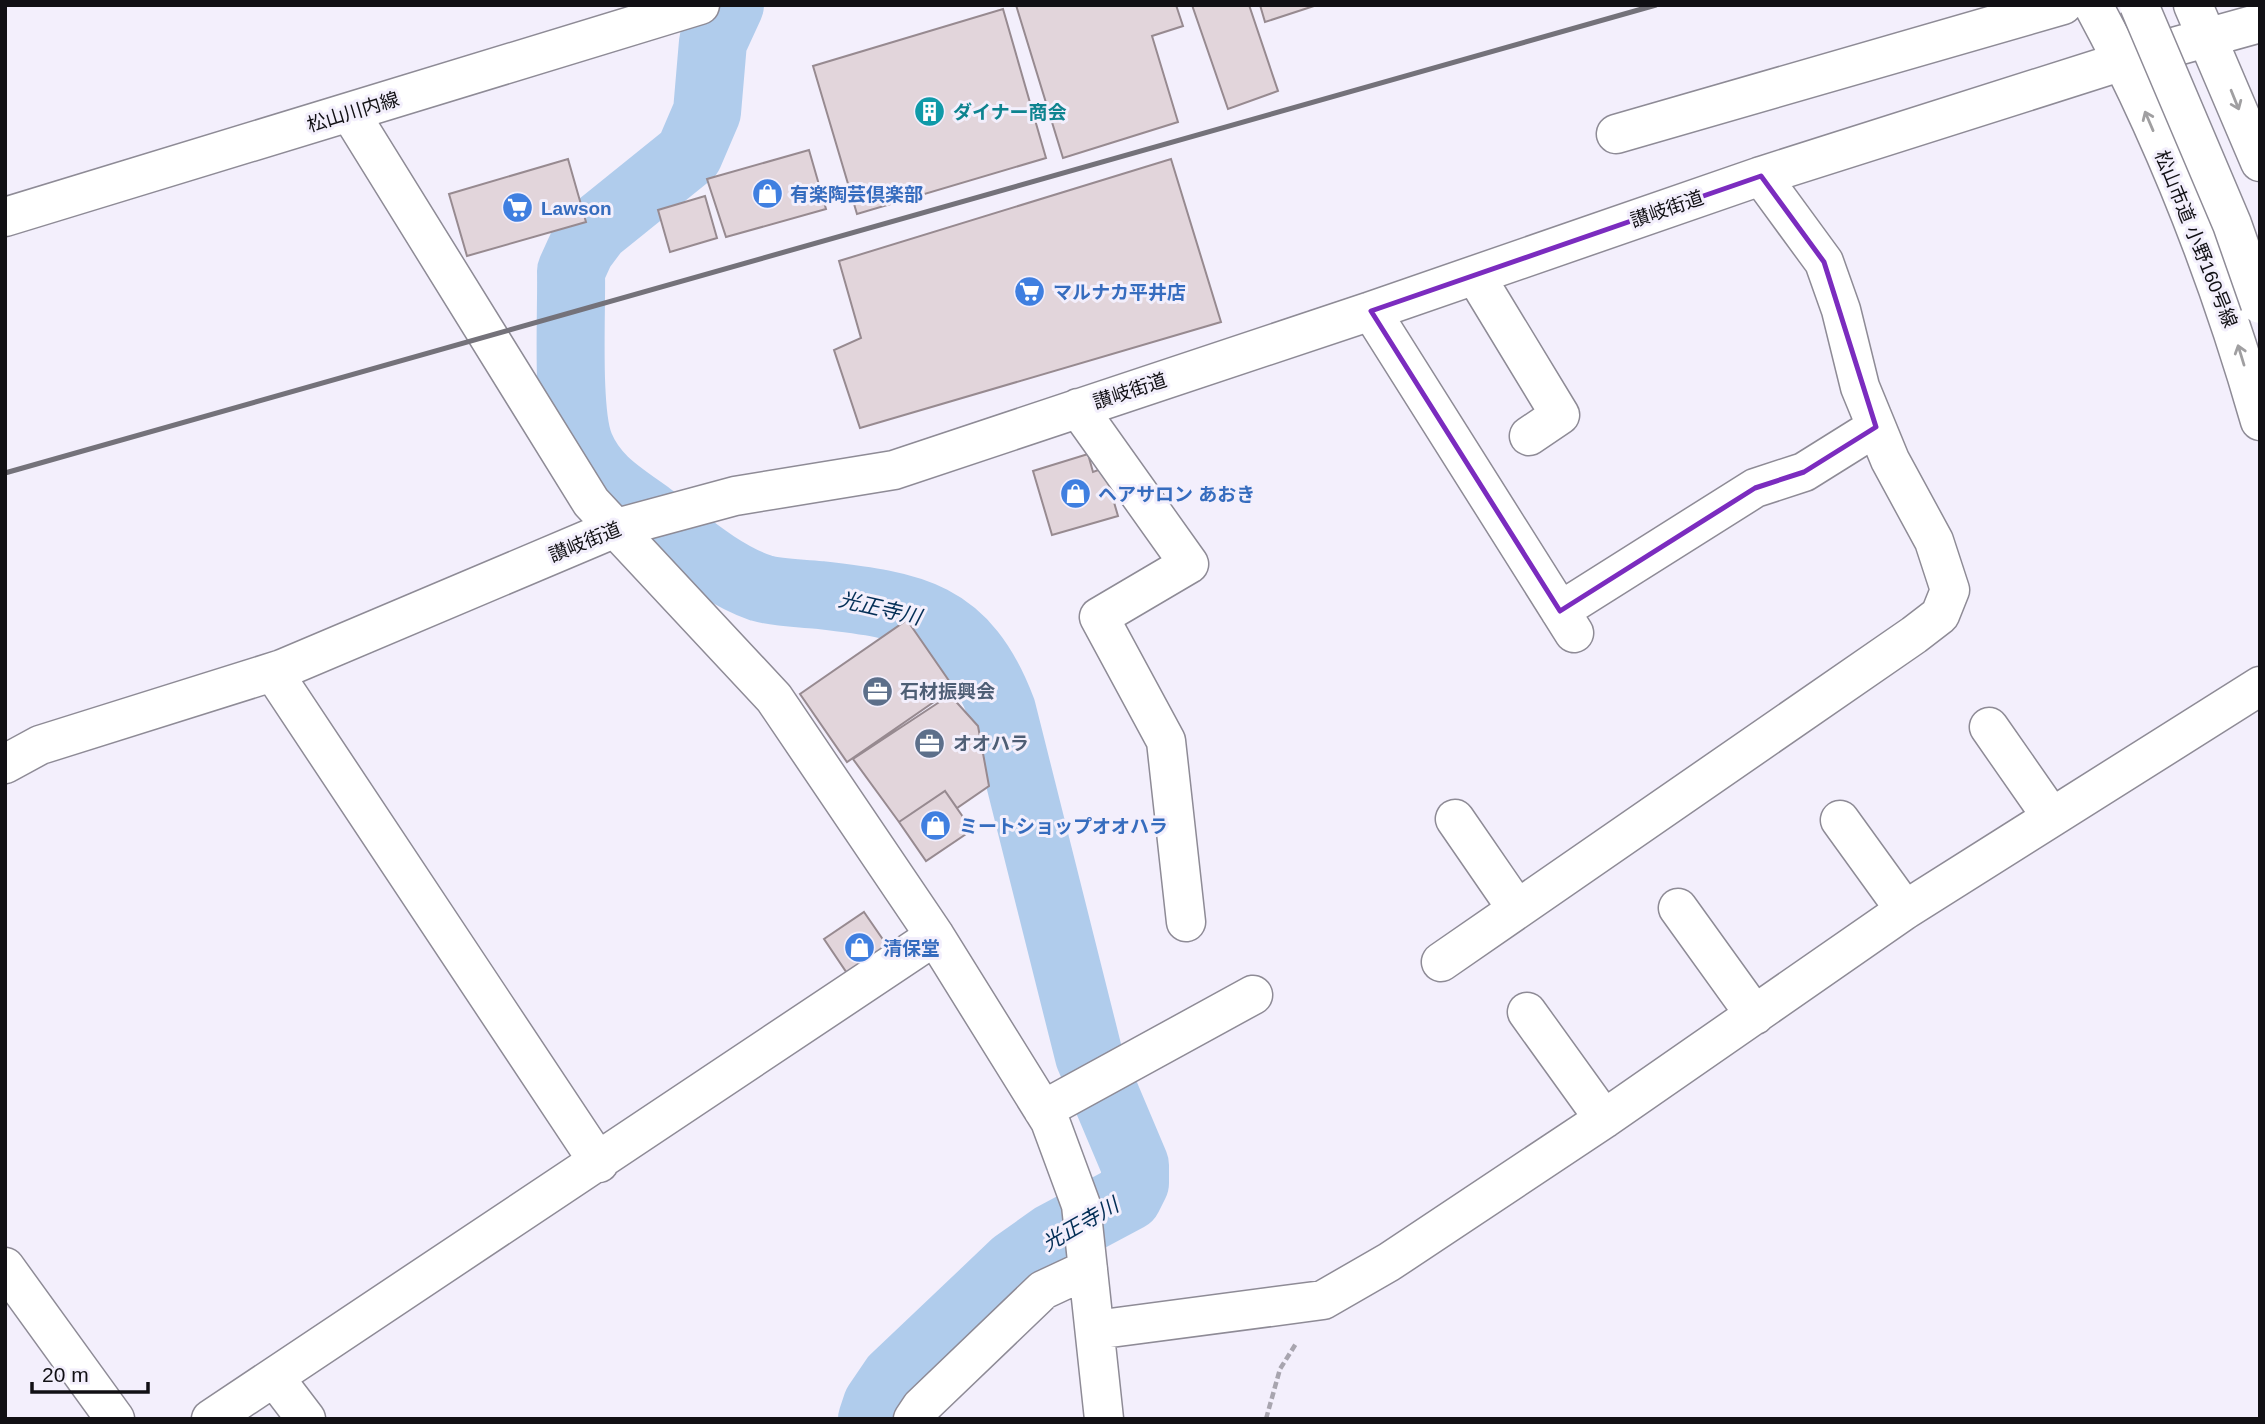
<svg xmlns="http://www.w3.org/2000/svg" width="2265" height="1424" viewBox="0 0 2265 1424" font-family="Helvetica,'Noto Sans JP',sans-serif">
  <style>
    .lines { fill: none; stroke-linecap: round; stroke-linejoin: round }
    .river { stroke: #b0ccec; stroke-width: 68 }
    .building { fill: #e2d5db; stroke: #978a90; stroke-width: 2 }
    .minor-casing { stroke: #8e8b96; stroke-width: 41 }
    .major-casing { stroke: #8e8b96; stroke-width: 41 }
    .path { stroke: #a8a5af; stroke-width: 4.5; stroke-dasharray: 7 3.5; stroke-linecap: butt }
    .minor { stroke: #fff; stroke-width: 38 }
    .major { stroke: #fff; stroke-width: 38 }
    .rail { stroke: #74727a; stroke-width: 5 }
    .minor-bridge-casing { stroke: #8e8b96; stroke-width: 41; stroke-linecap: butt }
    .minor-bridge { stroke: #fff; stroke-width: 38 }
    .oneway { stroke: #a09fa1 }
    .marked { fill: none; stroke: #7b2cbf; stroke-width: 5; stroke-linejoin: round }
    .labels { text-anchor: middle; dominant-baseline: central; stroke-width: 6; stroke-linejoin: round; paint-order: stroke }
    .street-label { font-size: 19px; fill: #111014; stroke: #f3effc }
    .culture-label { font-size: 19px; font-weight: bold; fill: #0d838f; stroke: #f3effc; text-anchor: start }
    .shop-label { font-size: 19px; font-weight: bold; fill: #366cbe; stroke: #f3effc; text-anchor: start }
    .service-label { font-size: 19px; font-weight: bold; fill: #4e5e75; stroke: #f3effc; text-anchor: start }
    .water-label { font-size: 21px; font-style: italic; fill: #032e56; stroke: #f3effc }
  </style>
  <rect width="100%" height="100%" fill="#f3effc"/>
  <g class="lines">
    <path class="river" d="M 730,5 L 713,42 L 707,112 L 689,154 L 596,229 L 581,249 L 571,271 C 572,313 566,411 580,446 C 594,480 621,495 650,516 C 684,541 720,574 761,588 C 778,593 801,593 819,595 C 912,606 965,612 1002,710 L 1089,1056 L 1135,1165 L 1135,1183 L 1128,1197 L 1053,1237 L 1015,1264 L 894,1379 L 877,1404 L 872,1419"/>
  </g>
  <path class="building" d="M 1016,5 L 1176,5 L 1183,26 L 1152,36 L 1178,122 L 1063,158 Z
    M 1192,5 L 1249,5 L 1278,91 L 1228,109 Z
    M 1260,5 L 1317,5 L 1265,22 Z
    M 1003,9 L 1046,158 L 857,214 L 813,66 Z
    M 809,150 L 826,209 L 726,237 L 707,179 Z
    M 568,159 L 586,222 L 467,256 L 449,194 Z
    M 1171,159 L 1221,322 L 860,428 L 834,350 L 861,338 L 839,261 Z
    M 705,196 L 717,238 L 670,252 L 658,210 Z
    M 1088,454 L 1093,472 L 1104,468 L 1118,516 L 1052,535 L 1033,471 Z
    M 907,620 L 954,688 L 847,762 L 800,694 Z
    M 950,695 L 978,726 L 989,786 L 957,808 L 945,791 L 899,822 L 853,759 Z
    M 945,791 L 972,830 L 926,861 L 899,822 Z
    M 864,912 L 895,957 L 855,985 L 824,939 Z"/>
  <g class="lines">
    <defs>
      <path id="minor" d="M 2093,5 C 2164,136 2219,278 2260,421
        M 2193,5 L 2260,162
        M 350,113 L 591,502 L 774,698 L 935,936 L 1050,1121 L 1081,1205 L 1104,1419
        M 1616,134 L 2063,5
        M 1475,275 L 1560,415 L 1529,436
        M 1371,311 L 1574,633
        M 1078,408 L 1189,564 L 1099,617 L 1166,741 L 1186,922
        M 1560,611 L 1755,488 L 1804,472 L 1876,427
        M 273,672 L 599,1163
        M 1989,727 L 2051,816
        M 5,764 L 40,745 L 282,669 L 613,529 L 735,496 L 894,470 L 1371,311 L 1761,176 L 2123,61 L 2260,23
        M 1455,819 L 1517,909
        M 1840,820 L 1905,910
        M 1678,908 L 1755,1015
        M 1441,962 L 1914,635 L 1940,615 L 1950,590 L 1934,541 L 1890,460 L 1860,387 L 1841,310 L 1824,262 L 1761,176
        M 1527,1012 L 1604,1119
        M 1043,1110 L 1253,995
        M 5,1267 L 115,1419
        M 1095,1330 L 1323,1300 L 1389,1262 L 1604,1119 L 1905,910 L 2260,686
        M 274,1377 L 306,1419
        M 211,1419 L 935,936
        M 913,1419 L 921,1407 L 1043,1290 L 1088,1269"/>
      <path id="major" d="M 5,217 L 700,5"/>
    </defs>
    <use href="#minor" class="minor-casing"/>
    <use href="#major" class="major-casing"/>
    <path class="path" d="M 1266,1419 L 1280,1369 L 1297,1342"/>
    <use href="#minor" class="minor"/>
    <use href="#major" class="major"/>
    <path class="rail" d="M 5,473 L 1656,5"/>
    <defs>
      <path id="minor-bridge" d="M 2139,5 L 2232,224 L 2260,304"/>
    </defs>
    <use href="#minor-bridge" class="minor-bridge-casing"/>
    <use href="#minor-bridge" class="minor-bridge"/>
  </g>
  <defs><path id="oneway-shaft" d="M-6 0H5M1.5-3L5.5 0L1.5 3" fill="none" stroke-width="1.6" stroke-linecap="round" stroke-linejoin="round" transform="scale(1.75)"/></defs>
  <g class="oneway">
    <use href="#oneway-shaft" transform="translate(2235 100) rotate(68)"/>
    <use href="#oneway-shaft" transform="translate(2149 121) rotate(-113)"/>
    <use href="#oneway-shaft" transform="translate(2241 355) rotate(-107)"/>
  </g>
  <path class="marked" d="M 1761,176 L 1824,262 L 1876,427 L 1804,472 L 1755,488 L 1560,611 L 1371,311 Z"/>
  <defs>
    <symbol id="building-disc" viewBox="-11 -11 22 22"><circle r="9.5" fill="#0f9aa8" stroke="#f3effc"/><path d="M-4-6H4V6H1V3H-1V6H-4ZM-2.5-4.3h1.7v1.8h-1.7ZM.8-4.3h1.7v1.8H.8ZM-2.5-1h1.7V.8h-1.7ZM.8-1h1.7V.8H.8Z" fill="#fff"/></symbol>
    <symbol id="shop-disc" viewBox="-11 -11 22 22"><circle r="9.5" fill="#3f7fe0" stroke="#f3effc"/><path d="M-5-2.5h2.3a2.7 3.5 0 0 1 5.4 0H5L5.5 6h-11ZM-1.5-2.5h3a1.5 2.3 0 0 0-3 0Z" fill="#fff"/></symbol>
    <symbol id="supermarket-disc" viewBox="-11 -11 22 22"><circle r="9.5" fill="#3f7fe0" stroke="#f3effc"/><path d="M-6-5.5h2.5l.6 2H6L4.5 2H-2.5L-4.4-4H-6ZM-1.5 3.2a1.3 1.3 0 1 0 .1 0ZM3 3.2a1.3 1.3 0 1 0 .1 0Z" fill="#fff"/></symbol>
    <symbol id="office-disc" viewBox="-11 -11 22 22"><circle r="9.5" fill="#5c6f8a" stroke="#f3effc"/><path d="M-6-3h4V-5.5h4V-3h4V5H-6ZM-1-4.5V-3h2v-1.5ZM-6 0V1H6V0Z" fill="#fff"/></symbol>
  </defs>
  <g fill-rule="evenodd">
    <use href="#building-disc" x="912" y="94" width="35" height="35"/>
    <use href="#shop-disc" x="750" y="176" width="35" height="35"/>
    <use href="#supermarket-disc" x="500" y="190" width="35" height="35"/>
    <use href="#supermarket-disc" x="1012" y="274" width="35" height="35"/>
    <use href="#shop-disc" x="1058" y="476" width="35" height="35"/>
    <use href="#office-disc" x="860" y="674" width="35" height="35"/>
    <use href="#office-disc" x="912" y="726" width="35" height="35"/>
    <use href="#shop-disc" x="918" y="808" width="35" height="35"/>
    <use href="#shop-disc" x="842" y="930" width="35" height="35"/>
  </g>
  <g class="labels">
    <g class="street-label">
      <text transform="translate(353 112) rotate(-17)">松山川内線</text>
      <text transform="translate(1667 209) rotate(-19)">讃岐街道</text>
      <text transform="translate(2196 239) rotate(68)">松山市道 小野160号線</text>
      <text transform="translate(1130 391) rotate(-18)">讃岐街道</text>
      <text transform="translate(585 542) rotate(-22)">讃岐街道</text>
    </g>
    <g class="culture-label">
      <text x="953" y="112">ダイナー商会</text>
    </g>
    <g class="shop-label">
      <text x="790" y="194">有楽陶芸倶楽部</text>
      <text x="541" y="208">Lawson</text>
      <text x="1053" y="292">マルナカ平井店</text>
      <text x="1098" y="494">ヘアサロン あおき</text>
      <text x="959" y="826">ミートショップオオハラ</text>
      <text x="883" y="948">清保堂</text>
    </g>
    <g class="service-label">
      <text x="900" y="691">石材振興会</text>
      <text x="953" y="743">オオハラ</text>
    </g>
    <g class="water-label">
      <text transform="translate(880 608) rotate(13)">光正寺川</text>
      <text transform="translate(1080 1224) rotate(-30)">光正寺川</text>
    </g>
  </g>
  <rect width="2265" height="1424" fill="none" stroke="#111014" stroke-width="14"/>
  <path d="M32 1382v10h116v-10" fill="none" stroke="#111014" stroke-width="3.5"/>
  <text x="42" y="1382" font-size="21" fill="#111014" stroke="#f3effc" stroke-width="5" paint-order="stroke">20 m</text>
</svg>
